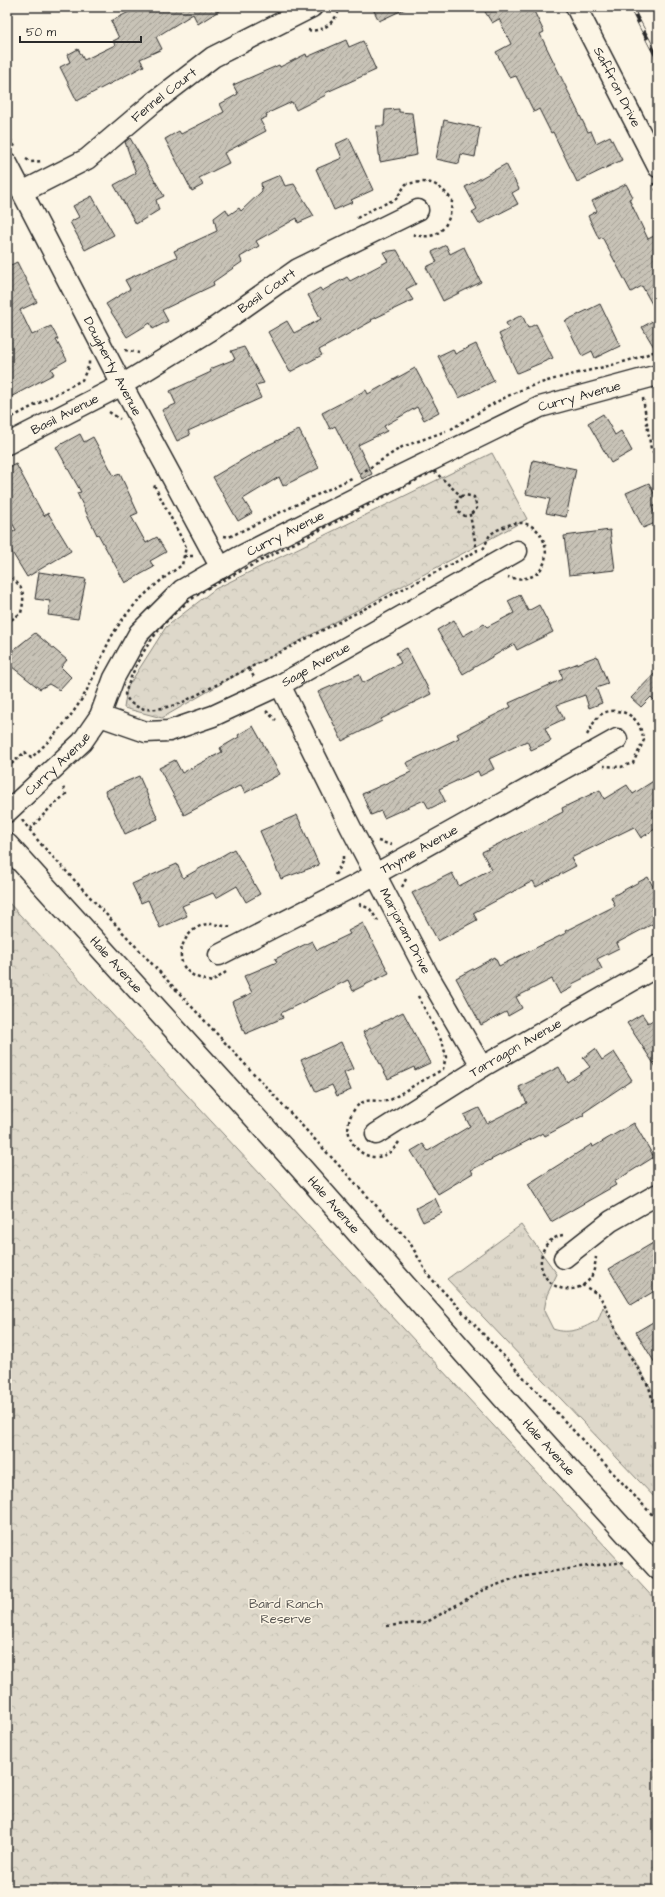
<svg xmlns="http://www.w3.org/2000/svg" width="665" height="1897" viewBox="0 0 665 1897" font-family="'Architects Daughter',sans-serif">
  <style>
    .grass { fill: url(#grass-tufts); stroke: #84827a }
    .forest { fill: url(#forest-crowns); stroke: #84827a }
    .building { fill: url(#building-hatch); stroke: #2b2b2b }
    .lines { fill: none; stroke-linecap: round; stroke-linejoin: round }
    .minor-casing { stroke: #2b2b2b; stroke-width: 23 }
    .major-casing { stroke: #2b2b2b; stroke-width: 25 }
    .path { stroke: #2b2b2b; stroke-width: 2.5; stroke-dasharray: 3 3; stroke-linecap: butt }
    .minor { stroke: #fcf5e5; stroke-width: 20 }
    .major { stroke: #fcf5e5; stroke-width: 22 }
    .rail-casing { stroke: #2b2b2b; stroke-width: 4.5 }
    .rail { stroke: #fcf5e5; stroke-width: 3; stroke-dasharray: 9; stroke-linecap: butt }
    .labels { text-anchor: middle; dominant-baseline: central; stroke-width: 3; stroke-linejoin: round; paint-order: stroke }
    .street-label { font-size: 13px; fill: #2b2b2b; stroke: #fcf5e5 }
    .park-label { font-size: 13px; fill: #585653; stroke: #fcf5e5 }
  </style>
  <defs>
    <pattern id="grass-tufts" width="24" height="20" patternUnits="userSpaceOnUse"><rect width="24" height="20" fill="#ded8ca"/><path d="M3 7l-1-3M5 7V3M7 7l1-3M15 17l-1-3M17 17v-4M19 17l1-3" fill="none" stroke="#bfbaae"/></pattern>
    <pattern id="forest-crowns" width="20" height="18" patternUnits="userSpaceOnUse"><rect width="20" height="18" fill="#ded8ca"/><path d="M2 6a3 3 0 1 1 6 0M12 15a3 3 0 1 1 6 0" fill="none" stroke="#bfbaae"/></pattern>
    <pattern id="building-hatch" width="6" height="6" patternUnits="userSpaceOnUse"><rect width="6" height="6" fill="#c8c3b7"/><path d="M-1 1l2-2M0 6l6-6M5 7l2-2" fill="none" stroke="#a39f95"/></pattern>
  </defs>
  <rect width="100%" height="100%" fill="#fcf5e5"/>
  <filter id="ink" filterUnits="userSpaceOnUse"><feTurbulence type="fractalNoise" baseFrequency=".025" numOctaves="2"/><feDisplacementMap in="SourceGraphic" scale="8" xChannelSelector="R" yChannelSelector="G"/><feConvolveMatrix kernelMatrix="1 2 1 2 8 2 1 2 1" color-interpolation-filters="sRGB"/></filter>
  <g filter="url(#ink)">
    <path class="grass" d="M 521,1225 L 557,1274 L 547,1295 L 544,1311 L 553,1329 C 570,1335 584,1328 598,1320 L 603,1307 L 658,1400 L 658,1501 L 447,1279 Z"/>
    <path class="forest" d="M 492,453 L 527,519 L 238,674 L 162,718 L 124,708 L 127,688 L 166,627 L 215,589 Z
      M 7,901 L 658,1603 L 658,1890 L 7,1890 Z"/>
    <path class="building" d="M 139,7 L 225,7 L 198,24 L 193,14 L 156,37 L 162,49 L 140,59 L 144,66 L 77,101 L 60,67 L 70,62 L 67,55 L 78,49 L 84,60 L 115,45 L 113,41 L 119,38 L 111,21 Z
      M 372,7 L 409,7 L 379,21 Z
      M 482,7 L 532,7 L 544,32 L 540,34 L 588,132 L 591,131 L 596,143 L 610,136 L 622,160 L 577,182 L 553,132 L 551,133 L 539,109 L 534,112 L 516,76 L 510,78 L 496,52 L 511,44 L 499,19 L 492,23 Z
      M 346,40 L 349,47 L 363,41 L 376,70 L 325,93 L 326,95 L 296,110 L 292,102 L 266,114 L 267,117 L 260,120 L 266,131 L 224,153 L 229,163 L 199,178 L 203,185 L 192,191 L 165,139 L 179,131 L 181,134 L 224,112 L 220,104 L 238,94 L 233,85 L 279,65 L 280,67 L 306,54 L 307,57 Z
      M 399,109 L 399,112 L 412,113 L 417,155 L 380,162 L 376,126 L 384,126 L 385,110 Z
      M 444,120 L 480,128 L 475,157 L 461,154 L 459,164 L 436,159 Z
      M 130,138 L 164,196 L 156,200 L 159,210 L 136,224 L 114,185 L 136,173 L 125,142 Z
      M 349,138 L 373,190 L 351,200 L 353,202 L 334,210 L 316,169 L 342,158 L 336,144 Z
      M 506,164 L 519,189 L 512,193 L 518,204 L 479,224 L 472,212 L 477,209 L 465,187 Z
      M 280,175 L 285,186 L 294,184 L 314,216 L 298,223 L 297,218 L 256,241 L 259,246 L 240,257 L 242,262 L 213,282 L 214,285 L 162,310 L 168,321 L 153,329 L 150,323 L 127,337 L 106,304 L 130,289 L 125,280 L 177,257 L 174,251 L 217,231 L 214,218 L 226,209 L 229,215 L 239,208 L 241,211 L 262,191 L 261,183 Z
      M 626,184 L 633,197 L 629,199 L 648,239 L 658,234 L 658,315 L 642,286 L 631,292 L 602,237 L 599,239 L 588,216 L 597,211 L 592,201 Z
      M 92,196 L 114,235 L 85,250 L 70,222 L 79,217 L 73,206 Z
      M 446,245 L 450,254 L 464,247 L 481,282 L 443,301 L 426,267 L 437,262 L 432,252 Z
      M 397,250 L 416,284 L 406,289 L 413,300 L 371,320 L 372,321 L 319,350 L 322,355 L 290,372 L 268,332 L 287,321 L 294,333 L 321,319 L 308,295 L 320,288 L 322,291 L 347,277 L 350,281 L 388,261 L 383,252 Z
      M 17,262 L 37,302 L 20,310 L 32,335 L 51,326 L 58,339 L 56,340 L 67,360 L 51,369 L 54,374 L 7,399 L 7,267 Z
      M 600,304 L 620,346 L 595,358 L 592,351 L 582,356 L 565,321 Z
      M 522,315 L 528,328 L 536,324 L 553,358 L 517,373 L 499,334 L 509,329 L 506,323 Z
      M 658,318 L 658,354 L 642,327 Z
      M 476,344 L 494,381 L 459,398 L 438,356 L 453,349 L 455,354 Z
      M 244,347 L 264,383 L 255,385 L 261,398 L 188,431 L 190,435 L 177,441 L 162,410 L 176,404 L 170,391 L 211,372 L 210,369 L 235,359 L 231,351 Z
      M 415,368 L 439,412 L 424,420 L 417,407 L 384,426 L 387,431 L 358,445 L 372,474 L 362,479 L 335,426 L 330,429 L 322,413 L 366,390 L 368,394 Z
      M 603,414 L 615,435 L 621,431 L 632,451 L 611,463 L 588,423 Z
      M 299,430 L 319,468 L 283,486 L 279,477 L 243,499 L 252,513 L 238,521 L 213,477 L 264,447 Z
      M 80,434 L 84,442 L 93,437 L 114,476 L 120,474 L 138,513 L 131,516 L 146,543 L 157,537 L 166,552 L 150,561 L 154,567 L 125,583 L 98,534 L 97,535 L 77,493 L 81,492 L 56,447 Z
      M 533,460 L 576,469 L 566,517 L 546,513 L 550,499 L 526,494 Z
      M 16,464 L 44,516 L 48,513 L 71,551 L 27,577 L 7,544 L 7,535 L 16,530 L 7,514 L 7,468 Z
      M 649,483 L 658,502 L 658,504 L 652,507 L 658,522 L 643,528 L 626,493 Z
      M 610,530 L 615,570 L 569,575 L 564,536 Z
      M 39,572 L 86,579 L 78,619 L 48,615 L 50,601 L 35,599 Z
      M 520,595 L 528,611 L 539,605 L 553,632 L 517,650 L 514,644 L 463,674 L 437,630 L 454,620 L 463,636 L 484,624 L 487,627 L 514,613 L 508,601 Z
      M 35,633 L 67,660 L 61,667 L 71,677 L 59,690 L 49,684 L 40,689 L 7,663 L 7,655 Z
      M 407,648 L 431,694 L 381,719 L 382,721 L 342,741 L 318,692 L 359,674 L 363,683 L 401,663 L 396,653 Z
      M 597,656 L 608,684 L 596,688 L 602,703 L 589,708 L 585,695 L 557,705 L 564,719 L 545,728 L 551,741 L 531,750 L 527,741 L 489,759 L 494,769 L 480,776 L 478,771 L 439,789 L 445,801 L 429,809 L 424,800 L 384,818 L 381,811 L 371,815 L 362,794 L 411,772 L 406,763 L 459,738 L 457,734 L 511,707 L 509,703 L 563,679 L 560,670 Z
      M 658,670 L 658,704 L 651,697 L 641,707 L 631,698 Z
      M 253,726 L 280,774 L 245,793 L 241,785 L 184,815 L 159,768 L 175,760 L 182,773 L 222,752 L 220,748 L 239,737 L 238,735 Z
      M 139,776 L 158,819 L 125,834 L 105,791 Z
      M 658,778 L 658,827 L 641,838 L 634,827 L 571,858 L 576,866 L 536,887 L 533,881 L 473,913 L 477,920 L 438,941 L 412,893 L 452,873 L 459,886 L 491,869 L 482,852 L 563,812 L 562,808 L 600,790 L 604,799 L 627,785 L 633,794 Z
      M 297,815 L 319,865 L 281,879 L 260,831 Z
      M 234,849 L 260,894 L 246,902 L 237,886 L 216,898 L 213,893 L 182,906 L 187,916 L 160,928 L 148,900 L 141,903 L 132,884 L 177,864 L 183,878 Z
      M 648,877 L 658,896 L 658,921 L 617,943 L 619,948 L 597,959 L 602,969 L 572,984 L 573,987 L 560,994 L 552,979 L 516,997 L 522,1008 L 508,1016 L 506,1012 L 481,1025 L 456,978 L 495,957 L 499,966 L 566,933 L 565,931 L 615,906 L 611,897 Z
      M 363,923 L 389,973 L 353,991 L 348,980 L 281,1013 L 283,1018 L 245,1034 L 232,1002 L 252,993 L 244,976 L 277,962 L 275,959 L 312,941 L 317,950 L 350,934 L 348,931 Z
      M 403,1012 L 430,1063 L 415,1070 L 414,1067 L 388,1079 L 363,1032 Z
      M 642,1014 L 648,1023 L 658,1017 L 658,1070 L 627,1023 Z
      M 341,1042 L 353,1069 L 344,1073 L 351,1090 L 337,1096 L 332,1085 L 316,1092 L 301,1060 Z
      M 595,1049 L 602,1060 L 614,1052 L 632,1080 L 583,1113 L 584,1115 L 545,1136 L 543,1133 L 471,1170 L 473,1173 L 438,1194 L 411,1151 L 423,1144 L 428,1151 L 470,1126 L 464,1115 L 479,1108 L 487,1123 L 527,1103 L 519,1087 L 559,1067 L 567,1082 L 590,1067 L 583,1058 Z
      M 634,1123 L 654,1157 L 614,1182 L 616,1185 L 551,1222 L 528,1184 L 592,1144 L 593,1147 Z
      M 435,1198 L 442,1213 L 423,1222 L 416,1208 Z
      M 658,1240 L 658,1289 L 631,1305 L 609,1269 Z
      M 658,1319 L 658,1368 L 636,1332 Z"/>
    <g class="lines">
      <defs>
        <g id="minor">
          <path id="s1" d="M 576,7 L 658,167"/>
          <path id="s2" d="M 7,163 L 122,385 L 221,568"/>
          <path id="s3" d="M 22,192 L 87,159 L 153,103 L 213,57 L 312,7"/>
          <path id="s4" d="M 7,444 L 122,385 L 213,329 L 298,269 L 418,210"/>
          <path id="s5" d="M 280,685 L 351,828 L 427,973 L 482,1067"/>
          <path id="s6" d="M 100,716 L 146,732 L 169,731 L 213,716 L 280,685 L 517,551"/>
          <path id="s7" d="M 7,812 L 82,742 L 100,716 L 114,678 L 139,633 L 182,590 L 239,557 L 377,487 L 540,407 L 658,375"/>
          <path id="s8" d="M 219,955 L 356,885 L 617,739"/>
          <path id="s9" d="M 376,1134 L 482,1067 L 658,966"/>
          <path d="M 564,1258 L 611,1221 L 658,1194"/>
        </g>
        <g id="major">
          <path id="s10" d="M 7,845 L 300,1167 L 520,1416 L 658,1568"/>
        </g>
      </defs>
      <use href="#minor" class="minor-casing"/>
      <use href="#major" class="major-casing"/>
      <path class="path" d="M 308,30 C 324,33 335,21 341,7
        M 7,134 L 15,147
        M 26,159 L 31,162 L 42,161
        M 653,183 L 658,193
        M 357,218 L 375,208 L 396,199 L 406,184 C 430,180 436,181 452,200 C 451,225 439,243 412,234
        M 125,350 L 139,353
        M 643,398 L 651,449 L 658,458
        M 109,412 L 120,419
        M 7,420 L 82,380 L 89,365 L 89,361
        M 451,429 C 475,415 500,398 526,388 C 569,372 616,368 658,350
        M 434,471 L 461,496 C 456,501 456,505 458,512 L 465,516 L 470,515 L 477,551 L 183,702 C 165,709 134,717 125,694 C 140,647 165,616 206,589 Z
        M 360,474 L 402,447 L 446,431
        M 461,496 L 466,495 L 474,497 L 477,508 L 470,515
        M 224,536 L 229,537 L 354,477
        M 483,549 C 486,545 487,539 490,535 C 494,531 501,528 506,526 C 552,506 565,591 508,577
        M 184,556 L 195,556
        M 7,574 C 23,587 26,592 21,613 L 7,623
        M 249,669 L 254,677
        M 266,711 L 276,720
        M 587,735 C 591,729 593,722 599,716 C 611,706 631,711 639,725 C 641,729 642,735 644,740 L 633,763 L 621,767 L 604,766
        M 7,768 L 25,752 L 31,758 C 54,737 76,713 90,684 C 99,665 106,644 118,626 C 134,602 157,582 182,565 L 186,547 L 153,483
        M 22,820 L 40,843 L 409,1241 L 428,1275 L 658,1521
        M 30,829 L 51,807 L 66,794 L 62,785
        M 378,841 L 392,845
        M 335,875 L 343,860 L 343,853
        M 402,887 L 407,877
        M 359,904 L 370,909 L 378,921
        M 226,972 L 212,982 C 205,980 197,978 191,974 C 172,961 182,932 203,925 C 214,922 223,927 233,927
        M 399,1142 C 375,1179 333,1140 354,1110 C 366,1093 379,1105 390,1100 C 395,1098 399,1094 403,1092 C 416,1084 430,1077 443,1069 L 446,1057 L 443,1044 L 418,996
        M 563,1235 C 554,1237 546,1242 543,1251 C 532,1280 566,1301 587,1282 C 594,1276 595,1265 596,1257
        M 582,1285 L 598,1294 L 604,1303 L 622,1343 L 649,1387 L 652,1398 L 658,1407
        M 387,1626 L 427,1622 L 481,1591 L 515,1578 L 580,1567 L 626,1562"/>
      <use href="#minor" class="minor"/>
      <use href="#major" class="major"/>
      <defs>
        <path id="rail" d="M 631,7 L 658,59"/>
      </defs>
      <use href="#rail" class="rail-casing"/>
      <use href="#rail" class="rail"/>
    </g>
  </g>
  <g class="labels">
    <g class="street-label">
      <text stroke="none"><textPath href="#s1" startOffset="90">Saffron Drive</textPath></text>
      <text stroke="none"><textPath href="#s3" startOffset="173">Fennel Court</textPath></text>
      <text stroke="none"><textPath href="#s4" startOffset="302">Basil Court</textPath></text>
      <text stroke="none"><textPath href="#s2" startOffset="229">Dougherty Avenue</textPath></text>
      <text stroke="none"><textPath href="#s7" startOffset="730">Curry Avenue</textPath></text>
      <text stroke="none"><textPath href="#s4" startOffset="65">Basil Avenue</textPath></text>
      <text stroke="none"><textPath href="#s7" startOffset="405">Curry Avenue</textPath></text>
      <text stroke="none"><textPath href="#s6" startOffset="233">Sage Avenue</textPath></text>
      <text stroke="none"><textPath href="#s7" startOffset="70">Curry Avenue</textPath></text>
      <text stroke="none"><textPath href="#s8" startOffset="226">Thyme Avenue</textPath></text>
      <text stroke="none"><textPath href="#s5" startOffset="276">Marjoram Drive</textPath></text>
      <text stroke="none"><textPath href="#s10" startOffset="162">Hale Avenue</textPath></text>
      <text stroke="none"><textPath href="#s9" startOffset="164">Tarragon Avenue</textPath></text>
      <text stroke="none"><textPath href="#s10" startOffset="486">Hale Avenue</textPath></text>
      <text stroke="none"><textPath href="#s10" startOffset="810">Hale Avenue</textPath></text>
    </g>
    <g class="park-label">
      <text x="286" y="1604">Baird Ranch<tspan x="286" dy="15">Reserve</tspan></text>
    </g>
  </g>
  <rect width="665" height="1897" fill="none" stroke="#fcf5e5" stroke-width="24"/>
  <rect x="12" y="12" width="641" height="1873" fill="none" stroke="#2b2b2b" stroke-width="1.5" filter="url(#ink)"/>
  <path d="M20 36v6h121v-6" fill="none" stroke="#2b2b2b" stroke-width="2"/>
  <text x="26" y="36" font-size="12" fill="#2b2b2b" stroke="#fcf5e5" stroke-width="3" paint-order="stroke">50 m</text>
</svg>
